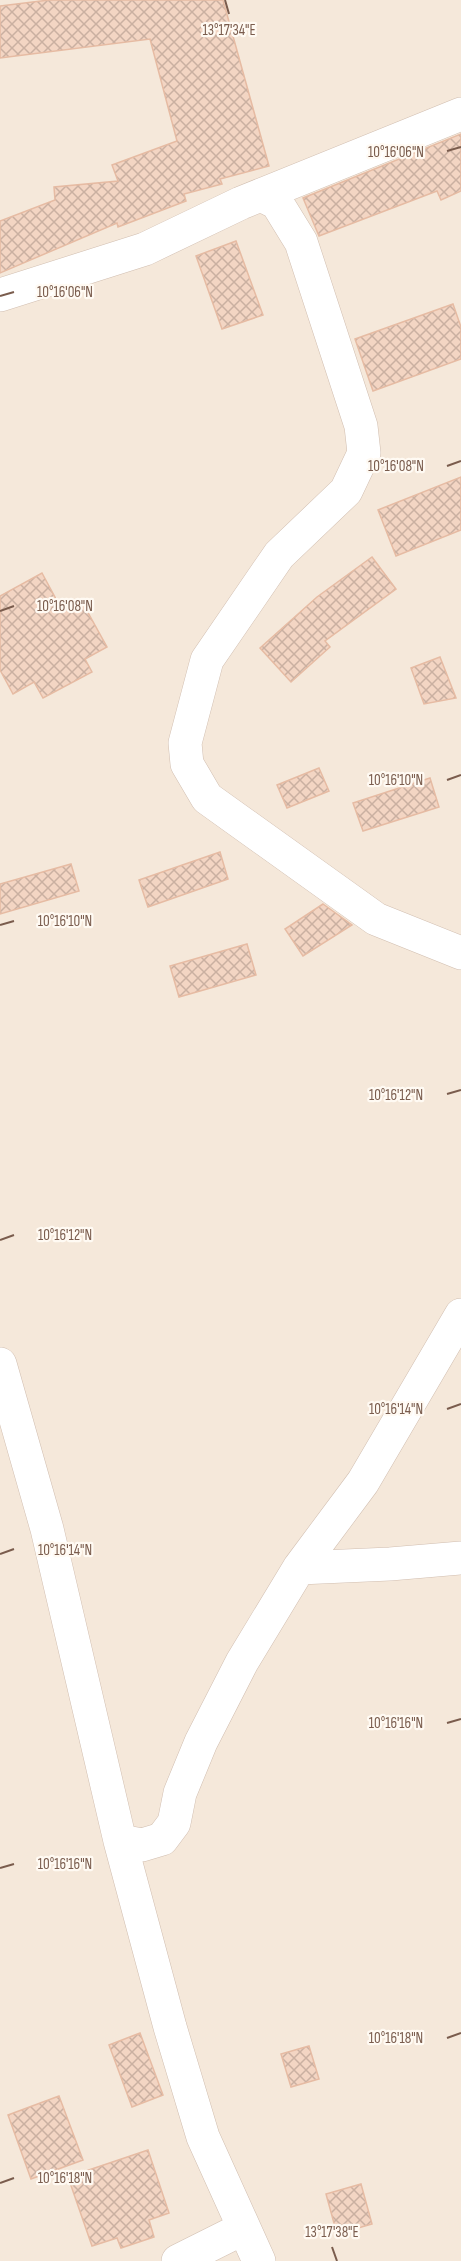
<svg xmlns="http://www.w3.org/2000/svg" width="461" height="2261" viewBox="0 0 461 2261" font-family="'Sofia Sans Condensed',sans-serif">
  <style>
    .residential { fill: #f5e8da }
    .building { fill: url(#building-cross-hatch); stroke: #e6bba3; stroke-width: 1.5 }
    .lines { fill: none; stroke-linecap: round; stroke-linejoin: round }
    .street-casing { stroke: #d1beb0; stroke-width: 34 }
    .street { stroke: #fff; stroke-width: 33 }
    .ticks { fill: none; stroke: #7a5c4d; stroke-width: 2 }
    .ticks-label { font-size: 15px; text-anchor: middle; fill: #7a5c4d; stroke: #fffaf3; stroke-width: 4.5; stroke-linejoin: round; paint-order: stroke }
  </style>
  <defs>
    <pattern id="building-cross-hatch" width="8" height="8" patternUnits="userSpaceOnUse" patternTransform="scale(1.5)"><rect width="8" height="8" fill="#f3d5c3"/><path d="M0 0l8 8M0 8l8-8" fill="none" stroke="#cab0a1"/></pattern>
  </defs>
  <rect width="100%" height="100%" fill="#fdf6ec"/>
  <path class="residential" d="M 0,0 L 461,0 L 461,2261 L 0,2261 Z"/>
  <path class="building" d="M 49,0 L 223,0 L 269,166 L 220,179 L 222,184 L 184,194 L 186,201 L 118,227 L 117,223 L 0,273 L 0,221 L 55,200 L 54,187 L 118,181 L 112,165 L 177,141 L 150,39 L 0,58 L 0,6 Z
    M 461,134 L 461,191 L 441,200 L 437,191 L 319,236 L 303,198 Z
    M 236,241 L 263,315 L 222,329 L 196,256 Z
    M 453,304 L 461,327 L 461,359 L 373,391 L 355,339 Z
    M 461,477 L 461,530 L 396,556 L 378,510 Z
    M 372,557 L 396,589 L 325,641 L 330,647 L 291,682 L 260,648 L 317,597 Z
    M 42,573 L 62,610 L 81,600 L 107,647 L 85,659 L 92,672 L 43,698 L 34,682 L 13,694 L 0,670 L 0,596 Z
    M 440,657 L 456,698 L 424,704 L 411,668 Z
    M 319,768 L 329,791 L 287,808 L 277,785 Z
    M 430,778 L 439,807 L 363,831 L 353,803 Z
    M 220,852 L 228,879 L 148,907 L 139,880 Z
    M 71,864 L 79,891 L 0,914 L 0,884 Z
    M 323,904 L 352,925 L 303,956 L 285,929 Z
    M 247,944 L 256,975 L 179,997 L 170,966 Z
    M 140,2033 L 163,2095 L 132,2107 L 109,2045 Z
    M 309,2046 L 319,2079 L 291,2087 L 281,2054 Z
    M 59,2096 L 83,2160 L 31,2179 L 8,2115 Z
    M 148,2150 L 169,2213 L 149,2220 L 154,2237 L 121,2248 L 117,2238 L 92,2246 L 68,2177 Z
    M 361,2184 L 372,2224 L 337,2234 L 326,2194 Z"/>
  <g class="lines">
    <defs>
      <path id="street" d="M 261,195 L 277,203 L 301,242 L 361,426 L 364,453 L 346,491 L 279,555 L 207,660 L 185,743 L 187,764 L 207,798 L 376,919 L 461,953
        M 0,295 L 145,249 L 241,203 L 461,114
        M 0,1364 L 47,1529 L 120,1841 L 170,2027 L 203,2137 L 259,2261
        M 299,1568 L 390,1564 L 461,1558
        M 120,1841 L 142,1845 L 162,1839 L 174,1823 L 180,1793 L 201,1742 L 242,1662 L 299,1568 L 363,1482 L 461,1315
        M 178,2261 L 242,2229"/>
    </defs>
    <use href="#street" class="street-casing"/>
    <use href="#street" class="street"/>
  </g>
  <path class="ticks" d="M 225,0 L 229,14M 447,151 L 461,147M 0,296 L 14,292M 447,466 L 461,461M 0,611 L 14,606M 447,780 L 461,775M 0,925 L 14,921M 447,1094 L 461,1090M 0,1240 L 14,1235M 447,1409 L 461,1404M 0,1554 L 14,1549M 447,1723 L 461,1719M 0,1868 L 14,1864M 447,2038 L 461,2033M 0,2183 L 14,2178M 332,2247 L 337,2261"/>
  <g class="ticks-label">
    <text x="229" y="35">13°17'34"E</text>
    <text x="396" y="157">10°16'06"N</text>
    <text x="65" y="297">10°16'06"N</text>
    <text x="396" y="471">10°16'08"N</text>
    <text x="65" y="611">10°16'08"N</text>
    <text x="396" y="785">10°16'10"N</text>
    <text x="65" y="926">10°16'10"N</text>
    <text x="396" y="1100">10°16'12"N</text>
    <text x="65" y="1240">10°16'12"N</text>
    <text x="396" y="1414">10°16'14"N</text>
    <text x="65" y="1555">10°16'14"N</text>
    <text x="396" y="1728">10°16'16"N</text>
    <text x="65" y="1869">10°16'16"N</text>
    <text x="396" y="2043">10°16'18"N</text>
    <text x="65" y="2183">10°16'18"N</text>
    <text x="332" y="2237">13°17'38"E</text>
  </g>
</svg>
